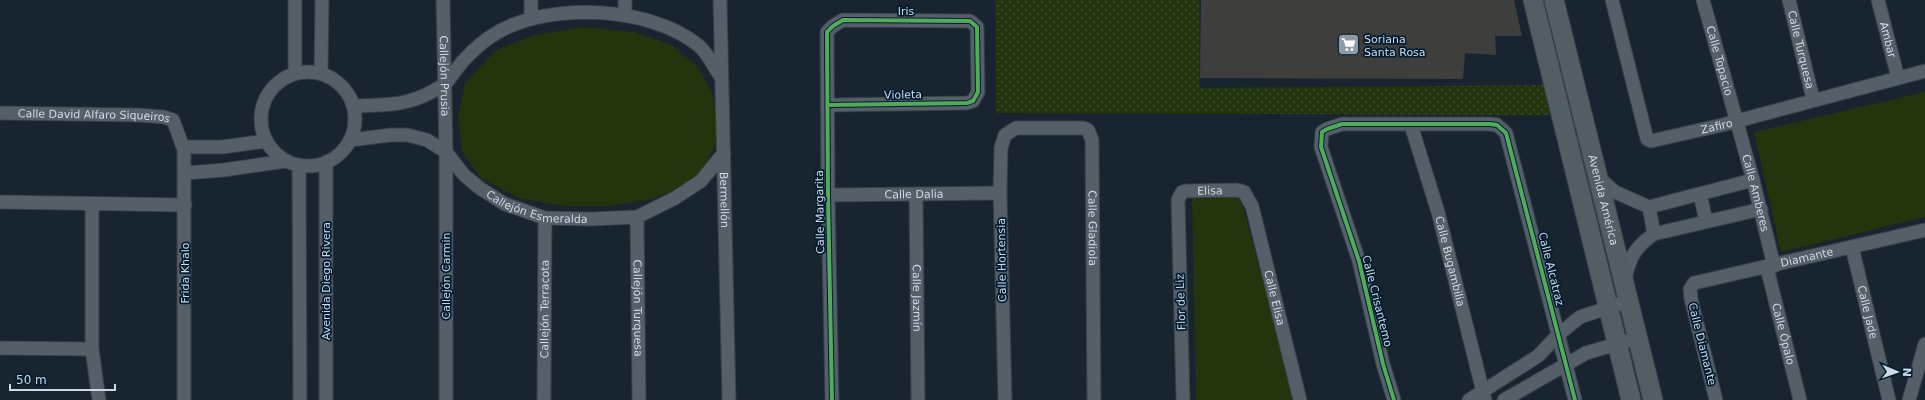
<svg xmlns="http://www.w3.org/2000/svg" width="1925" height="400" viewBox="0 0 1925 400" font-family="'DejaVu Sans',sans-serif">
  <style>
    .grass { fill: url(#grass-dots) }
    .park { fill: #22350d }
    .building { fill: #3e3f3d }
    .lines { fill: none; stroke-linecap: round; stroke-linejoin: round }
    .minor-casing { stroke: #36404a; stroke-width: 15 }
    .secondary-casing { stroke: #36404a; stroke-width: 21 }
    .minor { stroke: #555f68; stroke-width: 13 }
    .secondary { stroke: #545c64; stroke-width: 19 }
    .cycleway-casing { stroke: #041c30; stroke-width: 6 }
    .cycleway { stroke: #51ab58; stroke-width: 4 }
    .labels { text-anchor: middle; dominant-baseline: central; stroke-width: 3.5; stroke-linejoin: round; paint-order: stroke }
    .street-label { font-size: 11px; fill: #ccdae8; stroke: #041c30 }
    .poi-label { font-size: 11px; fill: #ccdae8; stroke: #041c30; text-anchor: start }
  </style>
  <defs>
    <pattern id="grass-dots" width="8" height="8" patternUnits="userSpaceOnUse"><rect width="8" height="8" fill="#22350d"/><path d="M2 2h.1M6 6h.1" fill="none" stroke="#415230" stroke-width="1.8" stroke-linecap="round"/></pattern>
  </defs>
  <rect width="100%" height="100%" fill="#182530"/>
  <path class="grass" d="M 995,0 L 1199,0 L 1199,88 L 1546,85 L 1553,115 L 996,113 Z"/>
  <path class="park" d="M 582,27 L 634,32 L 670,44 L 699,68 L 713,96 L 716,118 L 715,146 L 702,171 L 678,189 L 652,199 L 610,206 L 563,206 L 519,198 L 482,179 L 462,152 L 458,116 L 465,83 L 496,50 L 535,35 Z
    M 1925,92 L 1925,217 L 1781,252 L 1754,132 Z
    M 1240,196 L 1295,400 L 1196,400 L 1192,199 Z"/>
  <path class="building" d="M 1201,0 L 1514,0 L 1522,36 L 1495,36 L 1496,55 L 1465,53 L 1463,79 L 1200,78 Z"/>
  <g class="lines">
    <defs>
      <g id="minor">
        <path id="s1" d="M 443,0 L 446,152 L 446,400"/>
        <path d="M 531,0 L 531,18"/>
        <path d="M 625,0 L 625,14"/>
        <path id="s2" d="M 720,0 L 729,400"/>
        <path id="s3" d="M 1612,0 L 1647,139 L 1651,141 L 1722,125 L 1925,71"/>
        <path id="s4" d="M 1703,0 L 1753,180 L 1774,266"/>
        <path id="s5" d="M 1789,0 L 1813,99"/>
        <path id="s6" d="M 1878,0 L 1898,78"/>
        <circle cx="308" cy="119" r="47"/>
        <path d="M 295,73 L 295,0"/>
        <path d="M 321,73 L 322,0"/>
        <path d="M 828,105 L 967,103 L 973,101 L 978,92 L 977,27 L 970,21 L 843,20 L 833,26 L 827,32 L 828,195 L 832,400"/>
        <path d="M 354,106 C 382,105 408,106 433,91 C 437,88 443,86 446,83 C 452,76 457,68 463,61 C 473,50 484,40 498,32 C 551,2 649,6 698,45 C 707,52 714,67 721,77"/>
        <path id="s7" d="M 0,113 L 137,115 L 164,117 L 173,120 L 184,150 L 184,400"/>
        <path id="s8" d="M 1411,125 L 1438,212 L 1485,400"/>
        <path id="s9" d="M 350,140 L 391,135 L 407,135 L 427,140 L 446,152 L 464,175 L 481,189 L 505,204 L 545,218 L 591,219 L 637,217 L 675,198 L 701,181 L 724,153"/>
        <path d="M 184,147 L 222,147 L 266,141"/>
        <path d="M 299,165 L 300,400"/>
        <path d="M 185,173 L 224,170 L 285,161"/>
        <path d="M 1597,176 L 1615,192 L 1649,207 L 1753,180"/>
        <path d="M 1700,194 L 1706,221"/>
        <path id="s10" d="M 828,195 L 1000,193"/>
        <path id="s11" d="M 916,195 L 918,400"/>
        <path d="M 0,202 L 185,205"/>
        <path d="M 92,204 L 92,349 L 99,400"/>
        <path d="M 1649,207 L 1654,234"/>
        <path id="s12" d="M 637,217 L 639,400"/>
        <path id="s13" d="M 1852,247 L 1889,400"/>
        <path id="s14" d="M 1767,268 L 1800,400"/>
        <path d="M 1625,279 C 1630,257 1635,247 1654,234 L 1761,209"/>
        <path d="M 0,348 L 92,349"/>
        <path d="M 326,400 L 326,162"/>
        <path id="s15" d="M 544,400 L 545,218"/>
        <path id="s16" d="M 1005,400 L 1000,193 L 1001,148 L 1005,135 L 1016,128 L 1084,128 L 1088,130 L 1092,140 L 1094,400"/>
        <path id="s17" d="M 1183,400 L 1178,200 L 1182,192 L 1186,191 L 1237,190 L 1244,192 L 1252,206 L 1300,400"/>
        <path d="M 1394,400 L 1383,364 L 1359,261 L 1321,147 L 1322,132 L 1327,129 L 1342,124 L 1490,124 L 1497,125 L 1506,133 L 1575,400"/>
        <path d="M 1469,400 L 1538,356 L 1558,335 L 1580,317 L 1628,301"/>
        <path d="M 1504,400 L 1586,353 L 1638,338"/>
        <path id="s18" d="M 1716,400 L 1691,299 L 1690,289 L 1694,283 L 1925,230"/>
        <path d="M 1909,400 L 1925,344"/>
      </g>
      <g id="secondary">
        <path d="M 1533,0 L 1631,400"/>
        <path id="s19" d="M 1554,0 L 1653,400"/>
      </g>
    </defs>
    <use href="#minor" class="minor-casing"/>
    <use href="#secondary" class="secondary-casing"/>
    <use href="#minor" class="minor"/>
    <use href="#secondary" class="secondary"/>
    <defs>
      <path id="cycleway" d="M 828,105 L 967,103 L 973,101 L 978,92 L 977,27 L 970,21 L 843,20 L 833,26 L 827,32 L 828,195 L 832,400
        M 1394,400 L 1383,364 L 1359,261 L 1321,147 L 1322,132 L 1327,129 L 1342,124 L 1490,124 L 1497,125 L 1506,133 L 1575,400"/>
    </defs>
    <use href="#cycleway" class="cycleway-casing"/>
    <use href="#cycleway" class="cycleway"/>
  </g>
  <defs>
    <symbol id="supermarket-square" viewBox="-11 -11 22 22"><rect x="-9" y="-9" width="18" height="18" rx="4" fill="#8d9ba8" stroke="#041c30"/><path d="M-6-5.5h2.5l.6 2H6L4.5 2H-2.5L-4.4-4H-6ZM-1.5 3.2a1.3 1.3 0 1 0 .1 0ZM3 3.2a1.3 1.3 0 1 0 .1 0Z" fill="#fff"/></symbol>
  </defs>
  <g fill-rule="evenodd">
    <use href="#supermarket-square" x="1336" y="32" width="25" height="25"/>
  </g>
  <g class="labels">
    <g class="street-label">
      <text x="906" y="11">Iris</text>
      <text stroke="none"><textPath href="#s6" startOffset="41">Ambar</textPath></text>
      <text stroke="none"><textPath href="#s5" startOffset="51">Calle Turquesa</textPath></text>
      <text stroke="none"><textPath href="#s4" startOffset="63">Calle Topacio</textPath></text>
      <text stroke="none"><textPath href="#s1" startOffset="76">Callejón Prusia</textPath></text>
      <text transform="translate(903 95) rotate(-1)">Violeta</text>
      <text stroke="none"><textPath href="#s7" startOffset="94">Calle David Alfaro Siqueiros</textPath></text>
      <text stroke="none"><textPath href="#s3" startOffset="215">Zafiro</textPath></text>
      <text stroke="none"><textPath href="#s17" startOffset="237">Elisa</textPath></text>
      <text stroke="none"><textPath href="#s4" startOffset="200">Calle Amberes</textPath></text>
      <text stroke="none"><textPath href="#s10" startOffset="86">Calle Dalia</textPath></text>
      <text stroke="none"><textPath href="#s2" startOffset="200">Bermellón</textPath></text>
      <text stroke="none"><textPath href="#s19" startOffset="206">Avenida América</textPath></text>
      <text stroke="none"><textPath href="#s9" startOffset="212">Callejón Esmeralda</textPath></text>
      <text transform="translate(820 212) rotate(-91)">Calle Margarita</text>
      <text stroke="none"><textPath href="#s16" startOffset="450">Calle Gladiola</textPath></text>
      <text stroke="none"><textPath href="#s18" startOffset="237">Diamante</textPath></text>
      <text transform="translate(1002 260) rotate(-91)">Calle Hortensia</text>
      <text stroke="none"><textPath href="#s8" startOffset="142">Calle Bugambilia</textPath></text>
      <text transform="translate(1551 269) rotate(76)">Calle Alcatraz</text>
      <text transform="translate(185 273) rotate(-90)">Frida Khalo</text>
      <text transform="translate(446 276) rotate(-90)">Callejón Carmin</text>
      <text transform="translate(326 281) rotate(-90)">Avenida Diego Rivera</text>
      <text stroke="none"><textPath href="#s11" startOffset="103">Calle Jazmín</textPath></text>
      <text stroke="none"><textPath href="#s17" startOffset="382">Calle Elisa</textPath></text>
      <text transform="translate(1377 301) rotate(76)">Calle Crisantemo</text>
      <text transform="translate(1181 302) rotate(-92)">Flor de Liz</text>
      <text stroke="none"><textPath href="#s12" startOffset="91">Callejón Turquesa</textPath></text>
      <text stroke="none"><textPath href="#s15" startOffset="91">Callejón Terracota</textPath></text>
      <text stroke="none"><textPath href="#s13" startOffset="67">Calle Jade</textPath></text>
      <text stroke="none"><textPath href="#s14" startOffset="68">Calle Ópalo</textPath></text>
      <text transform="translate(1702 344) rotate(76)">Calle Diamante</text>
    </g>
    <g class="poi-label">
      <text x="1364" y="39">Soriana<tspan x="1364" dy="13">Santa Rosa</tspan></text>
    </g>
  </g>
  <g transform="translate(1897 372) rotate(92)" stroke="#041c30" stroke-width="3" paint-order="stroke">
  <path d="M0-3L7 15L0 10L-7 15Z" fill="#ccdae8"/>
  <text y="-6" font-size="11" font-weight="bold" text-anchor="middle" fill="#ccdae8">N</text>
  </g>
  <path d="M10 384v6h105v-6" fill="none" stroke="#ccdae8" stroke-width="2"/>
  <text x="16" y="384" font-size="12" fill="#ccdae8" stroke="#041c30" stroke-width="3" paint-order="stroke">50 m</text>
</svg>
